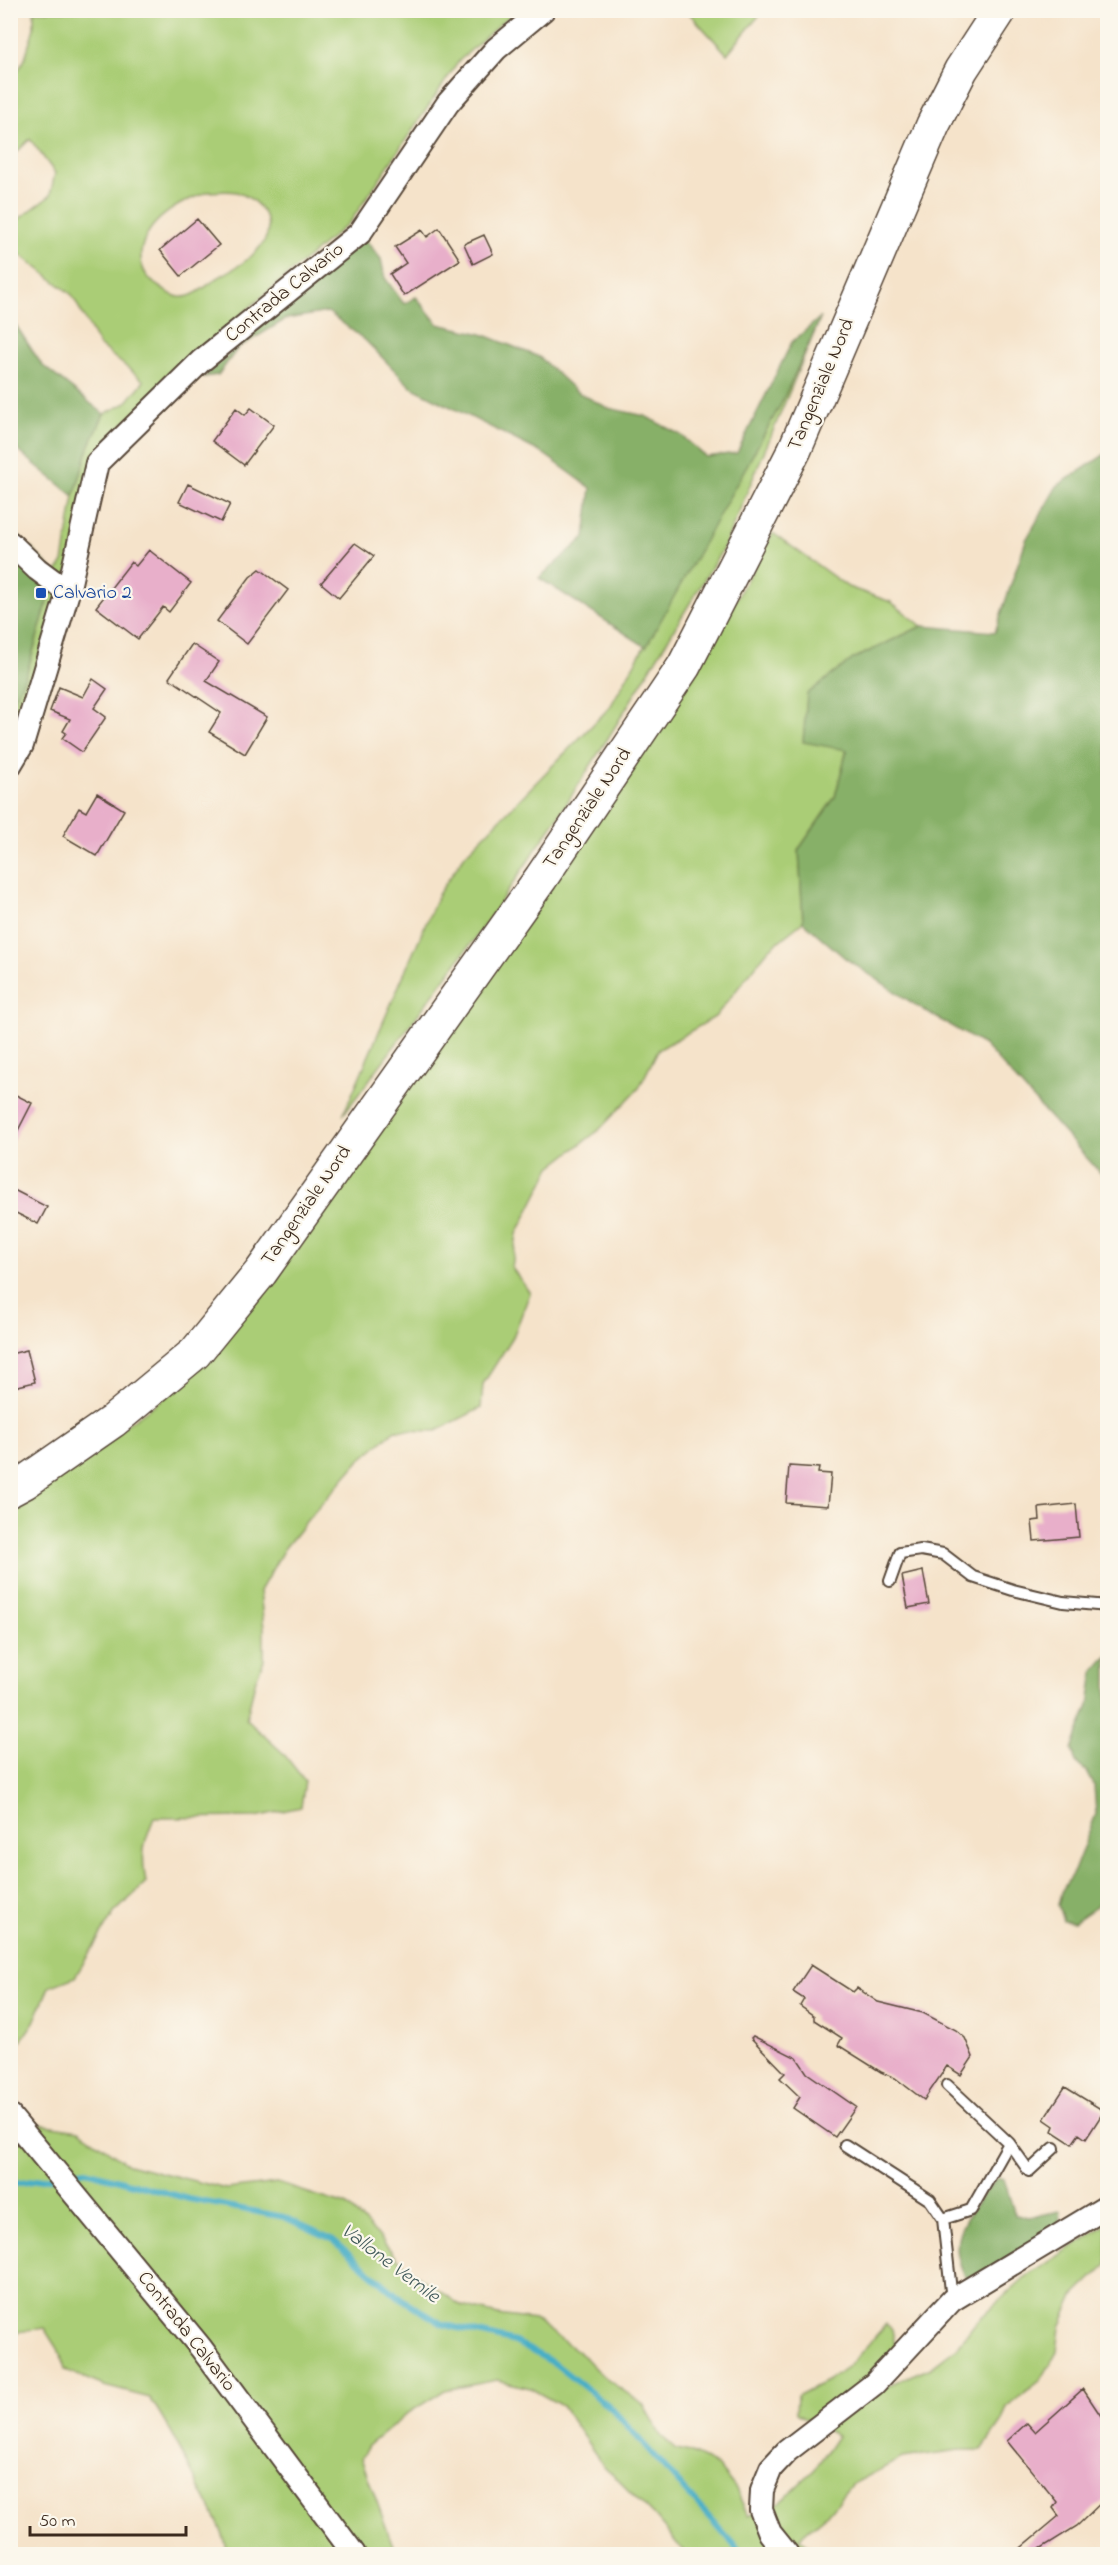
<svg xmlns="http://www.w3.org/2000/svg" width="1118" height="2565" viewBox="0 0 1118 2565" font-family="'Indie Flower',sans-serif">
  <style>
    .green { fill: #aacd76; stroke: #727c4a; stroke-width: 1.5; fill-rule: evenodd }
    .forest { fill: #87b067; stroke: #616d42; stroke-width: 1.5 }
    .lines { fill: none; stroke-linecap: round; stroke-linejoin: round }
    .stream { stroke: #47aec6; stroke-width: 6 }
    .building { fill: #e8afca }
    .lane-casing { stroke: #574638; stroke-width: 14 }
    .street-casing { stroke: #574638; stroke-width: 26 }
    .primary-casing { stroke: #574638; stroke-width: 36 }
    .lane { stroke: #fff; stroke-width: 10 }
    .street { stroke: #fff; stroke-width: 22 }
    .primary { stroke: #fff; stroke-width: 33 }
    .transit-dot { fill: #1a4fb4; stroke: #fbf7ec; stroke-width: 2 }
    .labels { text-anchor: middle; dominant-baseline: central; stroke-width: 4.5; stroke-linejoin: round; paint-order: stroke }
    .street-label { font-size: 20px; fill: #3b2a1e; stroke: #fbf7ec }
    .transit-label { font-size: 20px; fill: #164399; stroke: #fbf7ec; text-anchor: start }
    .water-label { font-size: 21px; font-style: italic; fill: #3f5859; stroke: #fbf7ec }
  </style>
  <rect width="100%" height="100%" fill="#fbf7ec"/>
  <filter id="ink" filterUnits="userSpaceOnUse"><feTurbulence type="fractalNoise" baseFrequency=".0167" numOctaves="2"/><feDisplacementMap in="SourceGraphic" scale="12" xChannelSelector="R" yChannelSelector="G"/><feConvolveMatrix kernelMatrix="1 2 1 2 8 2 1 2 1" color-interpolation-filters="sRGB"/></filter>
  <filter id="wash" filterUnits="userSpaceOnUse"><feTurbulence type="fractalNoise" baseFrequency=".008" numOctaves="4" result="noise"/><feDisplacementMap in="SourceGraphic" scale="24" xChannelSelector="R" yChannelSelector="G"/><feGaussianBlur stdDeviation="1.35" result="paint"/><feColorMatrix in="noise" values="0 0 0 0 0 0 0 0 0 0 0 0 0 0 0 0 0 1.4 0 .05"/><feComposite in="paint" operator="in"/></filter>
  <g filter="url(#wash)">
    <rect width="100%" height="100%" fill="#f5e3ca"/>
    <path class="green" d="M 34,11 L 518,11 L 503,21 L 459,61 L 351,221 L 182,365 L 113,435 L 11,745 L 11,707 L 27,672 L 56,573 L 63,562 L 74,496 L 89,447 L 104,414 L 126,403 L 144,381 L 99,345 L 72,295 L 12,248 L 16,221 L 50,196 L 55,173 L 30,139 L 11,158 L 11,81 L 24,61 L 34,28 ZM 208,192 C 217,192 227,190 236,192 C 260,199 279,225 260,247 C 248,262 231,270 216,279 C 206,286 192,299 179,297 C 171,296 162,289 155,284 C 145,276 140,266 141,253 C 145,220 180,202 208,192 Z
      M 687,11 L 763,11 L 727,54 Z
      M 821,317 L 724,547 L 610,735 L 558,817 L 481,930 L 343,1115 L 439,893 L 465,855 L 610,707 L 781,404 Z
      M 773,533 L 848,587 L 891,602 L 922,626 L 853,659 L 847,749 L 835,797 L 799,849 L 803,922 L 769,949 L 715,1017 L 658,1050 L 639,1088 L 599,1130 L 551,1167 L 517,1234 L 512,1268 L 530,1293 L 513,1337 L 483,1384 L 481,1408 L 436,1431 L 395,1430 L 359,1461 L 309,1518 L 284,1549 L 260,1591 L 264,1629 L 264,1660 L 256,1679 L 246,1719 L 283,1753 L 305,1781 L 301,1807 L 256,1817 L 154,1818 C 143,1843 141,1855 146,1883 L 114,1913 L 75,1977 L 49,1987 L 34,2022 L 11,2055 L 11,1500 L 103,1441 L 184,1384 L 310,1220 L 693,676 Z
      M 11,2120 L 79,2130 L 128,2164 L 226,2189 L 277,2183 L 346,2205 L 377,2234 L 397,2258 L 423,2280 L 462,2306 L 498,2315 L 535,2320 L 584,2356 L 605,2378 L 643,2404 L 661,2436 L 676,2449 L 690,2452 L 718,2466 L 736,2489 L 748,2516 L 780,2502 L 815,2469 L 837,2436 L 796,2413 L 797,2396 L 828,2380 L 850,2365 L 886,2324 L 892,2329 L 897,2356 L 879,2389 L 931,2367 L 957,2347 L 976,2322 L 1024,2278 L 1107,2224 L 1107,2264 L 1074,2296 L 1060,2327 L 1057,2352 L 1041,2380 L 1007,2407 L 1002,2421 L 982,2450 L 960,2450 L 902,2458 L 851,2485 L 826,2515 L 799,2538 L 821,2554 L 686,2554 L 653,2515 L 603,2465 L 562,2406 L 530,2388 L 497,2380 L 445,2390 L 405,2415 L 368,2446 L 361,2458 L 396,2554 L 228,2554 C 223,2526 206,2500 193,2475 C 180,2448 167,2423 150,2398 L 104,2386 L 65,2370 L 61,2355 L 44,2328 L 11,2333 Z"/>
    <path class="forest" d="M 365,239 L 381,259 L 385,278 L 404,304 L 416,297 L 438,324 L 482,334 L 539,357 L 577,392 L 608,408 L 645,416 L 681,435 L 706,457 L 737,453 L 792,342 L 821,317 L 781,404 L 646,647 L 539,578 L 585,537 L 591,488 L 544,454 L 411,387 L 366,341 L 328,312 L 286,319 L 238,348 L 218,375 L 204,377 L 263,323 Z
      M 11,318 L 42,365 L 104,414 L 89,447 L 74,496 L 11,445 Z
      M 1107,453 L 1107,1180 L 984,1045 L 920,1008 L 845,958 L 803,922 L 799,849 L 835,797 L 847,750 L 803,742 L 807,694 L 853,659 L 922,626 L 995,632 L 1026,540 L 1057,486 Z
      M 11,528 L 56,573 L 27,672 L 11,707 Z
      M 1107,1656 L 1107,1892 L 1096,1907 L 1074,1922 L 1063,1921 L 1058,1905 L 1061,1892 L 1074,1871 L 1096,1814 L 1094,1785 L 1087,1772 L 1076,1763 L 1072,1749 L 1089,1705 L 1094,1671 Z
      M 997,2177 L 1004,2179 L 1015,2215 L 1029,2217 L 1061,2211 L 1059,2226 L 980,2276 L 966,2277 C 941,2236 974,2209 997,2177 Z"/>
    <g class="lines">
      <path class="stream" d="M 64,2175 L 86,2171 L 189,2199 L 284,2217 L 332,2239 L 399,2297 L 442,2324 L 515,2342 L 554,2363 L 612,2409 L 742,2554
        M 10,2185 L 54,2177"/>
    </g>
    <g id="blocks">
      <path class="building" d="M 197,219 L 219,245 L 181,276 L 160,250 Z
        M 439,228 L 460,260 L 404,296 L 390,274 L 406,263 L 395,247 L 422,230 L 427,237 Z
        M 484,235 L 493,254 L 473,264 L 464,244 Z
        M 236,408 L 245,415 L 251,408 L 274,425 L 244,465 L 212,441 Z
        M 188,484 L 230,504 L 221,522 L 179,502 Z
        M 355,543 L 374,556 L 339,598 L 321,583 Z
        M 149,550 L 191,583 L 169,612 L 163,607 L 138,639 L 96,607 L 131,562 L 136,566 Z
        M 260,569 L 288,590 L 247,644 L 217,621 L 250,577 Z
        M 192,644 L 219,662 L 206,681 L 267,717 L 245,754 L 209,732 L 221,713 L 169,678 Z
        M 93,679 L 107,689 L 94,708 L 106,717 L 82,752 L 62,738 L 66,733 L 63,731 L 70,719 L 50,711 L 59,687 L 83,697 Z
        M 97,793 L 124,810 L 97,856 L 63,836 L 79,808 L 86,812 Z
        M 10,1092 L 32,1103 L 10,1146 Z
        M 10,1188 L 47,1207 L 38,1224 L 10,1210 Z
        M 27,1350 L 35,1382 L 10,1388 L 10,1354 Z
        M 789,1466 L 819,1468 L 818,1473 L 831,1474 L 828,1506 L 786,1503 Z
        M 1076,1504 L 1079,1537 L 1034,1541 L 1032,1521 L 1040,1520 L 1039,1508 Z
        M 923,1571 L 929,1604 L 908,1608 L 902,1576 Z
        M 811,1965 L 853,1992 L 857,1988 L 878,2002 L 923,2013 L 956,2030 L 965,2038 L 973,2057 L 961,2075 L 947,2066 L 924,2100 L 895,2078 L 881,2072 L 838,2045 L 842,2038 L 814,2020 L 814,2016 L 800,2006 L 804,1999 L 793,1992 Z
        M 753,2036 L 797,2058 L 807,2073 L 856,2107 L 835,2137 L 793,2108 L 800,2097 L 780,2078 L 785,2073 L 751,2038 Z
        M 1065,2087 L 1104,2111 L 1086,2139 L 1079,2134 L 1072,2144 L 1052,2131 L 1054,2126 L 1044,2119 Z
        M 1083,2389 L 1107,2425 L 1107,2497 L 1077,2526 L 1032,2554 L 1018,2554 L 1016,2552 L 1059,2516 L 1053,2508 L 1057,2502 L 1007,2441 L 1027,2423 L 1035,2432 Z"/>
    </g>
  </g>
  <g filter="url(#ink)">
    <use href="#blocks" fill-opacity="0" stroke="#574638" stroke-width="1.5"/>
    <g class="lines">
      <defs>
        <path id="lane" d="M 890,1581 L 900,1553 L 921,1550 L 943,1554 L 973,1577 L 1013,1590 L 1063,1602 L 1108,1606
          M 1009,2143 L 1029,2171 L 1054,2148
          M 845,2145 L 930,2200 L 943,2219 L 952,2300
          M 943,2219 L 971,2210 L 1009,2143 L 947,2085"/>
        <path id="street" d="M 10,543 L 37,569 L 68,592
          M 10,765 L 22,745 L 68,592 L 97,463 L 201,361 L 360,233 L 448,103 L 496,49 L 543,10
          M 10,2116 L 201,2348 L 354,2554
          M 787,2554 L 770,2533 L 761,2510 L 762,2490 L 771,2468 L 787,2451 L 874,2384 L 952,2300 L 1108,2206"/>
        <path id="primary" d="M 10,1490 L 25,1482 L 113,1421 L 195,1353 L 261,1272 L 541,878 L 684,666 L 795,449 L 933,125 L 961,70 L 1000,10"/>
      </defs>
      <use href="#lane" class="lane-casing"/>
      <use href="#street" class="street-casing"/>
      <use href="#primary" class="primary-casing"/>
      <use href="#lane" class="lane"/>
      <use href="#street" class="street"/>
      <use href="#primary" class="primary"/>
    </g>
  </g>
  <rect class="transit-dot" x="35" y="587" width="12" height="12" rx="3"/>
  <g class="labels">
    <g class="street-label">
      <text transform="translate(285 293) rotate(-39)">Contrada Calvario</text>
      <text transform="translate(822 385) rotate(-67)">Tangenziale Nord</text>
      <text transform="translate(588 809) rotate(-56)">Tangenziale Nord</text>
      <text transform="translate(307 1206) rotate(-55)">Tangenziale Nord</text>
      <text transform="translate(186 2332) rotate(52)">Contrada Calvario</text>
    </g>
    <g class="transit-label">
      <text x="53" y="593">Calvario 2</text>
    </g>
    <g class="water-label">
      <text transform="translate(390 2264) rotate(37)">Vallone Vernile</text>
    </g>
  </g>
  <rect width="1118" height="2565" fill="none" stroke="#fbf7ec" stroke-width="36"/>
  <path d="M30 2526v9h156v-9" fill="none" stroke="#3b2a1e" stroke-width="3"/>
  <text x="39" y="2526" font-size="18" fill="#3b2a1e" stroke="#fbf7ec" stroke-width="4.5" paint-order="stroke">50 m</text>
</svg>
